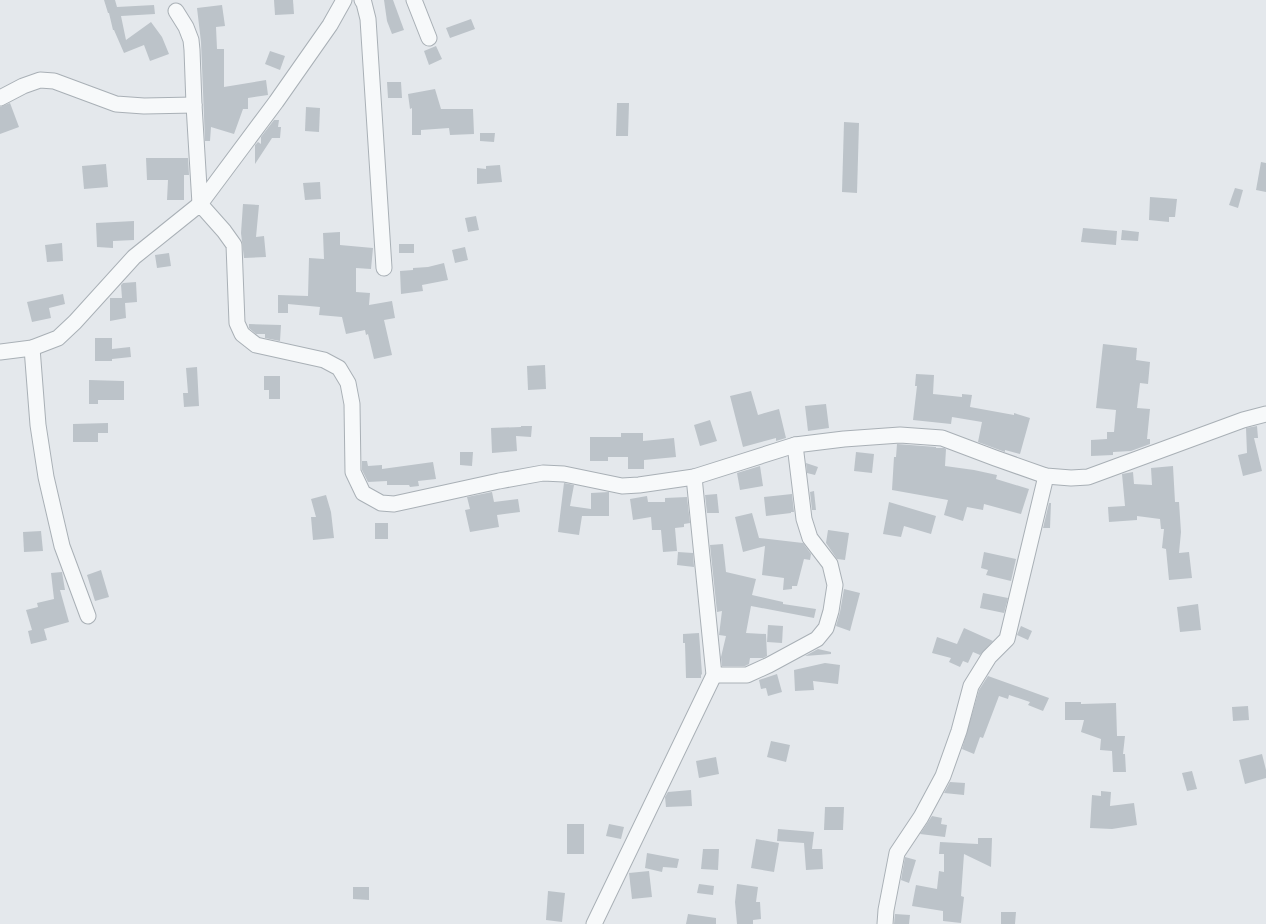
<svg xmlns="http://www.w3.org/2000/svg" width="1266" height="924" viewBox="0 0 1266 924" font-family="'Asap Condensed',sans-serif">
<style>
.building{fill:#bcc3c9}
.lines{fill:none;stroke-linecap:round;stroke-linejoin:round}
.minor-casing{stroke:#a9b0b6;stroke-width:17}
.minor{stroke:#f7f9fa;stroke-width:15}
</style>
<rect width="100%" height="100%" fill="#e4e8ec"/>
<g class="building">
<polygon points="104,0 115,0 117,7 154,5 155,14 121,16 126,40 151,22 162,37 169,54 150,61 144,45 124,53 114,30 113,30 109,13 108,13"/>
<polygon points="274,0 293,0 294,14 275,15"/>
<polygon points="384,0 393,0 404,30 392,34 387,21"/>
<polygon points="222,5 225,26 216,27 217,49 224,49 224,87 266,80 268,95 248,98 248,109 243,109 234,134 211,127 210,141 205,141 201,42 197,8"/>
<polygon points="471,19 475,29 450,38 446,28"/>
<polygon points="436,46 442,59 429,65 424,51"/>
<polygon points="270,51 285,56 280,70 265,64"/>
<polygon points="387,82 401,82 402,98 388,98"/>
<polygon points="435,89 441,109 473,109 474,134 450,135 449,128 421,130 421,135 412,135 412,108 410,109 408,94"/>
<polygon points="10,103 19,127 0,134 0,107"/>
<polygon points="617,103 629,103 628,136 616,136"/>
<polygon points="306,107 320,108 319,132 305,131"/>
<polygon points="274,120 279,120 278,127 281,127 280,138 272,138 255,164 255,145 258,142 261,144 261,137"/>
<polygon points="844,122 859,123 857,193 842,192"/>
<polygon points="480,133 495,133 494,142 480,141"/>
<polygon points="146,158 188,158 189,175 184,175 184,200 167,200 168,180 147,180"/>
<polygon points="1261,162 1266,163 1266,192 1256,190"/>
<polygon points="106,164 108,187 84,189 82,166"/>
<polygon points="500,165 502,182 477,184 477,168 486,169 486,166"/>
<polygon points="320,182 321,199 305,200 303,183"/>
<polygon points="1235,188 1243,190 1238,208 1229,205"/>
<polygon points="1150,197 1177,199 1175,217 1169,217 1169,222 1149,220"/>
<polygon points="243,204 259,205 256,237 264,236 266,257 244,258 241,233"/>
<polygon points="476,216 479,230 468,232 465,218"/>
<polygon points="134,221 134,240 113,241 113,248 97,247 96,223"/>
<polygon points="1083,228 1117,231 1116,245 1081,242"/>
<polygon points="1122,230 1139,232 1138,241 1121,240"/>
<polygon points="340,232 340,245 373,248 371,269 356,268 356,292 370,293 369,305 392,301 395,318 384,320 392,355 374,359 368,334 366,335 365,330 346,334 342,317 319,315 320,307 288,304 288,313 278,313 278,295 308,296 309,258 324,259 323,233"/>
<polygon points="62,243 63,261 47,262 45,245"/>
<rect x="399" y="244" width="15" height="9"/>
<polygon points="465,247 468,260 455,263 452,250"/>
<polygon points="169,253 171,266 157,268 155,255"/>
<polygon points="444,263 448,280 422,285 423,291 401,294 400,271 413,270 413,268 428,267"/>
<polygon points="136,282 137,302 125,303 126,318 110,321 110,298 122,298 121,285 123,283"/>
<polygon points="63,294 65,304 49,308 51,318 32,322 27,302"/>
<polygon points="249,324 281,325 280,341 265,338 265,334 256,334 249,328"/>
<polygon points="95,338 112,338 112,349 130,347 131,357 112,359 112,361 95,361"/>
<polygon points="1103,344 1137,348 1136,360 1150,362 1148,384 1140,383 1137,408 1150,409 1147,439 1150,439 1150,444 1131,451 1113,452 1113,455 1091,456 1091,440 1107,439 1107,432 1114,432 1116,410 1096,408"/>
<polygon points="545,365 546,389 528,390 527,366"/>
<polygon points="197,367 199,406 184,407 183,393 188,393 186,368"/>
<polygon points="916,374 934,375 933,394 962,397 962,394 972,395 970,407 1014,415 1014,413 1030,418 1020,454 1005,450 1005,452 978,442 982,422 952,417 951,424 913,420 917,386 915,386"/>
<polygon points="264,376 280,376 280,399 269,399 269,390 264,390"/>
<polygon points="89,380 124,381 124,400 98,400 98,404 89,404"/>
<polygon points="751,391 758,415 779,409 786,438 776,441 776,438 743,447 730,396"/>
<polygon points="826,404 829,428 808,431 805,406"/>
<polygon points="710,420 717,441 700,446 694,425"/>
<polygon points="108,423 108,433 98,433 98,442 73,442 73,424"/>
<polygon points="521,426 532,426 531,437 516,436 517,451 492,453 491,428 521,427"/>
<polygon points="1257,426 1258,438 1254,438 1262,471 1243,476 1238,455 1247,453 1246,428"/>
<polygon points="621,433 643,433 643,441 674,438 676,457 644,460 644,469 628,469 628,457 608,457 608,461 590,461 590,437 621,437"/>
<polygon points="897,444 936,447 936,448 944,448 946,449 945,466 974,470 997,475 996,479 1029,489 1021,514 984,504 983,510 967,507 963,521 944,515 948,500 892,490 894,457 896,457"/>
<polygon points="460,452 473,452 472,466 460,465"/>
<polygon points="856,452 874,454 872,473 854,471"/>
<polygon points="362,461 367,461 368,466 382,465 382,469 433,462 436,479 418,481 419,486 410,487 409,485 387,485 387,481 368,482 362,470"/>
<polygon points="806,463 818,467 815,475 807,473"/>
<polygon points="760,466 763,486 740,490 737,473"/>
<polygon points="1173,466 1175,502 1179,502 1181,532 1179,553 1189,552 1192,578 1169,580 1166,549 1162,548 1164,529 1161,529 1160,519 1137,516 1137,520 1109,522 1108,507 1125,506 1122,474 1133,472 1134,484 1152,485 1151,468"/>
<polygon points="564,483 574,485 570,506 591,509 591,493 609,492 609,516 582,516 579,535 558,532"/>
<polygon points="814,491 816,510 812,510 810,492"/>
<polygon points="492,492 494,502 518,499 520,512 497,515 499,527 470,532 465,510 470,509 467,497"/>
<polygon points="717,494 719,513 707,513 705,495"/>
<polygon points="792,494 794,512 791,512 791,513 766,516 764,497"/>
<polygon points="326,495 331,512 334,538 313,540 311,517 316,517 311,499"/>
<polygon points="647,496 648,502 665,502 665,498 687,497 690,523 684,524 684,527 675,528 677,551 663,552 661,530 652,530 651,517 633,520 630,499"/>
<polygon points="889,502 936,516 931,534 904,526 901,537 883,534"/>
<polygon points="1049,503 1051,503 1050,528 1043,528"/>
<polygon points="752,513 759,538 803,543 811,554 810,560 804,559 797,586 792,586 792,589 783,590 784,578 762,575 765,546 743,552 735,517"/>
<rect x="375" y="523" width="13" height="16"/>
<polygon points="828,530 849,533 845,560 837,559 826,543"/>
<polygon points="41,531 43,551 24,552 23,532"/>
<polygon points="723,544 726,572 756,579 752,595 783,602 783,604 816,609 814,618 751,606 746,633 766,634 767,656 763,658 750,658 749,664 745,666 722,666 721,657 726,636 719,635 722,611 717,612 710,545"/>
<polygon points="678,552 693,553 694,567 677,565"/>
<polygon points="984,552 1016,559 1011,581 986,575 988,570 981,568"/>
<polygon points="101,570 109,597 95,601 87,575"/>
<polygon points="62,572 65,590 60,590 69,622 44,629 47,640 31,644 28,631 32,630 26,610 38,607 37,603 54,599 51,573"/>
<polygon points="844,589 860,593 850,631 836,626 840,612"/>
<polygon points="983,593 1008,598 1004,613 980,608"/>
<polygon points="1198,604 1201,630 1180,632 1177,607"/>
<polygon points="768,625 783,626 782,643 767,642"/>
<polygon points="1021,626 1032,631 1028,640 1017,635"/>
<polygon points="964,628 993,641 980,655 973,652 968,663 963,661 960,667 949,662 951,658 932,653 937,637 957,644"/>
<polygon points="699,633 702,674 701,675 701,678 686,678 685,643 683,643 683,634"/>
<polygon points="818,649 831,652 831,654 805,656"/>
<polygon points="825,663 840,665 838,684 813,681 814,690 795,691 794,670"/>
<polygon points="777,674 782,692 768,696 766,688 761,689 759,680"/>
<polygon points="988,676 1049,698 1043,711 1028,705 1030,702 1009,695 1008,699 999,696 983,738 980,737 974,754 962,749 979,690"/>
<polygon points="1065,702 1081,702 1081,704 1116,703 1117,736 1125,736 1123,754 1125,754 1126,772 1113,772 1112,751 1100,750 1101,739 1081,732 1084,720 1065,720"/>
<polygon points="1248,706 1249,720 1233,721 1232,707"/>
<polygon points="771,741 790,745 786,762 767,757"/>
<polygon points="1262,754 1266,770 1266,778 1245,784 1239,760"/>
<polygon points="716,757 719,774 699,778 696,761"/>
<polygon points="1192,771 1197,789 1187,791 1182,773"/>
<polygon points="950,782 965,783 964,795 944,793"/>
<polygon points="691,790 692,806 666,807 665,797 668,792"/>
<polygon points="1101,791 1111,792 1110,806 1134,803 1137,825 1112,829 1090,828 1092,795 1101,796"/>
<polygon points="825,807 844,807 843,830 824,830"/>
<polygon points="932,816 942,818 941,824 947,825 945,837 920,834"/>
<rect x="567" y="824" width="17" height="30"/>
<polygon points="609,824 624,827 621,839 606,836"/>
<polygon points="778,829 814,832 812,849 822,849 823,869 806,870 804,843 777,841"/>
<polygon points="978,838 992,838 991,867 964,854 961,896 964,897 961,923 943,921 943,911 912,906 916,885 937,889 939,871 944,872 944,854 939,854 940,842 978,844"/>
<polygon points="756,839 779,843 774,872 751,868"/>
<polygon points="703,849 719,849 718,870 701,869"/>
<polygon points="647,853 679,859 677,868 663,867 662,872 645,868"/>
<polygon points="905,857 916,860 909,883 901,880"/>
<polygon points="649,871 652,897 632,899 629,873"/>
<polygon points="699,884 714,886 713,895 697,893"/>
<polygon points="737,884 758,887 756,902 760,902 761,919 753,920 753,924 737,924 735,902"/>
<polygon points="353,887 369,887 369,900 353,899"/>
<polygon points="548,891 565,893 562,922 546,920"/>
<polygon points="1001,912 1016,912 1015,924 1001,924"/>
<polygon points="688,914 716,918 716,924 686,924"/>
<polygon points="895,914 910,915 909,924 894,924"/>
</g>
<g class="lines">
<g class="minor-casing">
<g id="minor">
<polyline points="362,0 364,3 368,19 384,268"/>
<polyline points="414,0 429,38"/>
<polyline points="176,11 186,27 191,40 192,50 194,105 200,204"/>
<polyline points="0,98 23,86 40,80 54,81 116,104 144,106 194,105"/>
<polyline points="200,204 276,102 330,25 344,0"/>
<polyline points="32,348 38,425 46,477 62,546 88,616"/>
<polyline points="0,352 32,348 58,338 75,322 134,257 200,204 224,231 234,245 237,323 242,334 256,345 324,360 339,368 348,383 352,404 353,472 363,493 381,503 394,504 499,481 543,473 564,474 622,486 639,485 694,477 795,445 844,439 900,435 942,438 995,458 1046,476 1071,478 1088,477 1243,420 1266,414"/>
<polyline points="714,675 747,675 769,665 817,639 826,628 831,611 835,585 830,564 810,538 804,519 795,445"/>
<polyline points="594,924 714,675 694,477"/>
<polyline points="885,924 886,910 897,853 921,817 943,776 959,731 971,686 989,657 1007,639 1046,476"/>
</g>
</g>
<use href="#minor" class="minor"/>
</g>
</svg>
